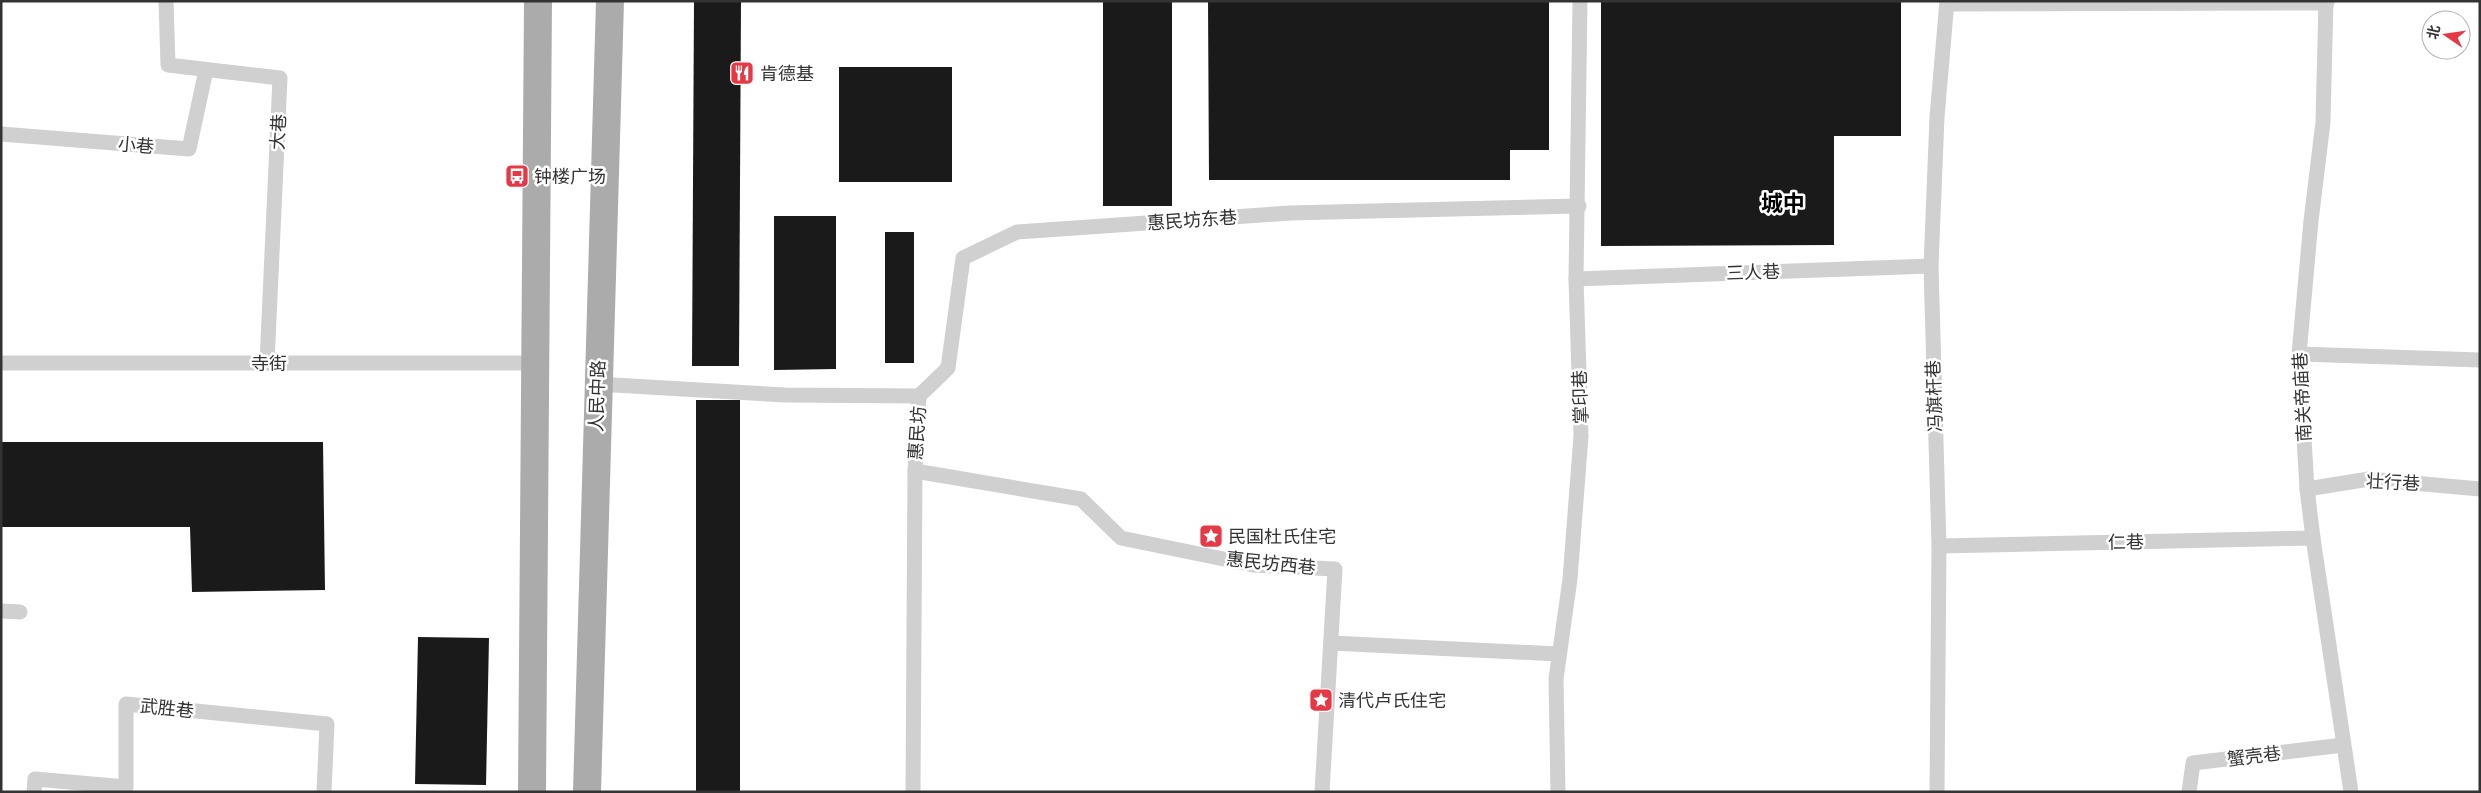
<svg xmlns="http://www.w3.org/2000/svg" width="2481" height="793" viewBox="0 0 2481 793" font-family="'DejaVu Sans','Noto Sans SC',sans-serif">
<style>
.building{fill:#1a1a1a}
.lines{fill:none;stroke-linecap:round;stroke-linejoin:round}
.lane{stroke:#d0d0d0;stroke-width:15}
.primary{stroke:#ababab;stroke-width:28}
.labels{text-anchor:middle;dominant-baseline:central;stroke-width:5;stroke-linejoin:round;paint-order:stroke}
.poi-label{font-size:18px;fill:#333;stroke:#fff;text-anchor:start}
.street-label{font-size:18px;fill:#333;stroke:#fff}
.district-label{font-size:22px;font-weight:bold;fill:#000;stroke:#fff}
</style>
<rect width="100%" height="100%" fill="#fff"/>
<g class="building">
<polygon points="694,1 741,1 739,366 692,366"/>
<rect x="1103" y="1" width="69" height="205"/>
<polygon points="1208,1 1549,1 1549,150 1510,150 1510,180 1209,180"/>
<polygon points="1601,1 1901,1 1901,136 1834,136 1834,245 1601,246"/>
<rect x="839" y="67" width="113" height="115"/>
<polygon points="774,216 836,216 836,369 774,370"/>
<rect x="885" y="232" width="29" height="131"/>
<rect x="696" y="400" width="44" height="392"/>
<polygon points="1,442 323,442 325,590 192,592 190,527 1,527"/>
<polygon points="418,637 489,638 486,785 415,784"/>
</g>
<g class="lines">
<g class="lane">
<polyline points="166,1 168,65 280,78 267,363"/>
<polyline points="2326,1 2323,122 2311,221 2299,354 2307,489 2313,538 2351,792"/>
<polyline points="1947,4 2327,3"/>
<polyline points="1,134 189,149 206,70"/>
<polyline points="1576,279 1931,266"/>
<polyline points="2299,354 2480,360"/>
<polyline points="1,363 537,363"/>
<polyline points="597,384 785,395 919,396"/>
<polyline points="919,396 948,368 963,258 1017,232 1290,213 1579,206"/>
<polyline points="915,471 1081,499 1121,538 1253,565 1335,569 1322,792"/>
<polyline points="2307,489 2369,479 2480,489"/>
<polyline points="1939,546 2313,538"/>
<polyline points="1,611 20,612"/>
<polyline points="1331,643 1559,654"/>
<polyline points="34,792 35,779 126,787 126,704 327,724 324,792"/>
<polyline points="913,792 915,471 919,396"/>
<polyline points="1558,792 1556,679 1570,579 1581,436 1576,279 1580,1"/>
<polyline points="1937,792 1939,546 1931,266 1937,117 1947,1"/>
<polyline points="2189,792 2193,763 2343,745"/>
</g>
<g class="primary">
<polyline points="532,792 538,1"/>
<polyline points="587,792 610,1"/>
</g>
</g>
<defs>
<g id="restaurant-square" transform="scale(1.25)"><rect x="-9" y="-9" width="18" height="18" rx="4" fill="#e63946" stroke="#fff"/><path d="M-5-6h1v4h1v-4h1v4h1v-4h1v5L-1.5 .5V6h-2V.5L-5-1ZM5-6V6H3V1.5H1.5Q1.5-4 5-6Z" fill="#fff"/></g>
<g id="bus-square" transform="scale(1.25)"><rect x="-9" y="-9" width="18" height="18" rx="4" fill="#e63946" stroke="#fff"/><path d="M-5-6H5V4H4V6H2V4H-2V6H-4V4H-5ZM-3.5-4V0h7V-4ZM-3.5 1.2v1.5H-2V1.2ZM2 1.2v1.5H3.5V1.2Z" fill="#fff"/></g>
<g id="sight-square" transform="scale(1.25)"><rect x="-9" y="-9" width="18" height="18" rx="4" fill="#e63946" stroke="#fff"/><path d="M0-6L1.8-2.2L6-1.7L2.9 1.2L3.7 5.4L0 3.3L-3.7 5.4L-2.9 1.2L-6-1.7L-1.8-2.2Z" fill="#fff"/></g>
</defs>
<g fill-rule="evenodd">
<use href="#restaurant-square" x="742" y="73"/>
<use href="#bus-square" x="517" y="176"/>
<use href="#sight-square" x="1211" y="536"/>
<use href="#sight-square" x="1321" y="700"/>
</g>
<g class="labels">
<g class="poi-label">
<text x="760" y="73">肯德基</text>
<text x="534" y="176">钟楼广场</text>
<text x="1228" y="536">民国杜氏住宅</text>
<text x="1338" y="700">清代卢氏住宅</text>
</g>
<g class="street-label">
<text transform="translate(278 132) rotate(-87)">大巷</text>
<text transform="translate(136 145) rotate(5)">小巷</text>
<text transform="translate(1192 220) rotate(-4)">惠民坊东巷</text>
<text transform="translate(1753 272) rotate(-2)">三人巷</text>
<text x="269" y="363">寺街</text>
<text transform="translate(597 396) rotate(-88)">人民中路</text>
<text transform="translate(1934 396) rotate(-92)">冯旗杆巷</text>
<text transform="translate(1580 397) rotate(-92)">掌印巷</text>
<text transform="translate(2302 397) rotate(-93)">南关帝庙巷</text>
<text transform="translate(917 433) rotate(-86)">惠民坊</text>
<text transform="translate(2393 482) rotate(3)">壮行巷</text>
<text transform="translate(2126 542) rotate(-1)">仁巷</text>
<text transform="translate(1271 563) rotate(6)">惠民坊西巷</text>
<text transform="translate(167 708) rotate(6)">武胜巷</text>
<text transform="translate(2254 756) rotate(-7)">蟹壳巷</text>
</g>
<g class="district-label">
<text x="1783" y="203">城中</text>
</g>
</g>
<rect width="2481" height="793" fill="none" stroke="#333333" stroke-width="5"/>
<g transform="translate(2446 35) rotate(283)"><circle r="24" fill="#ffffff" stroke="#adadad"/>
<path d="M0-4L9 19L0 12L-9 19Z" fill="#e63946"/>
<text y="-8" font-size="14" font-weight="bold" text-anchor="middle" fill="#333333">北</text>
</g>
</svg>
